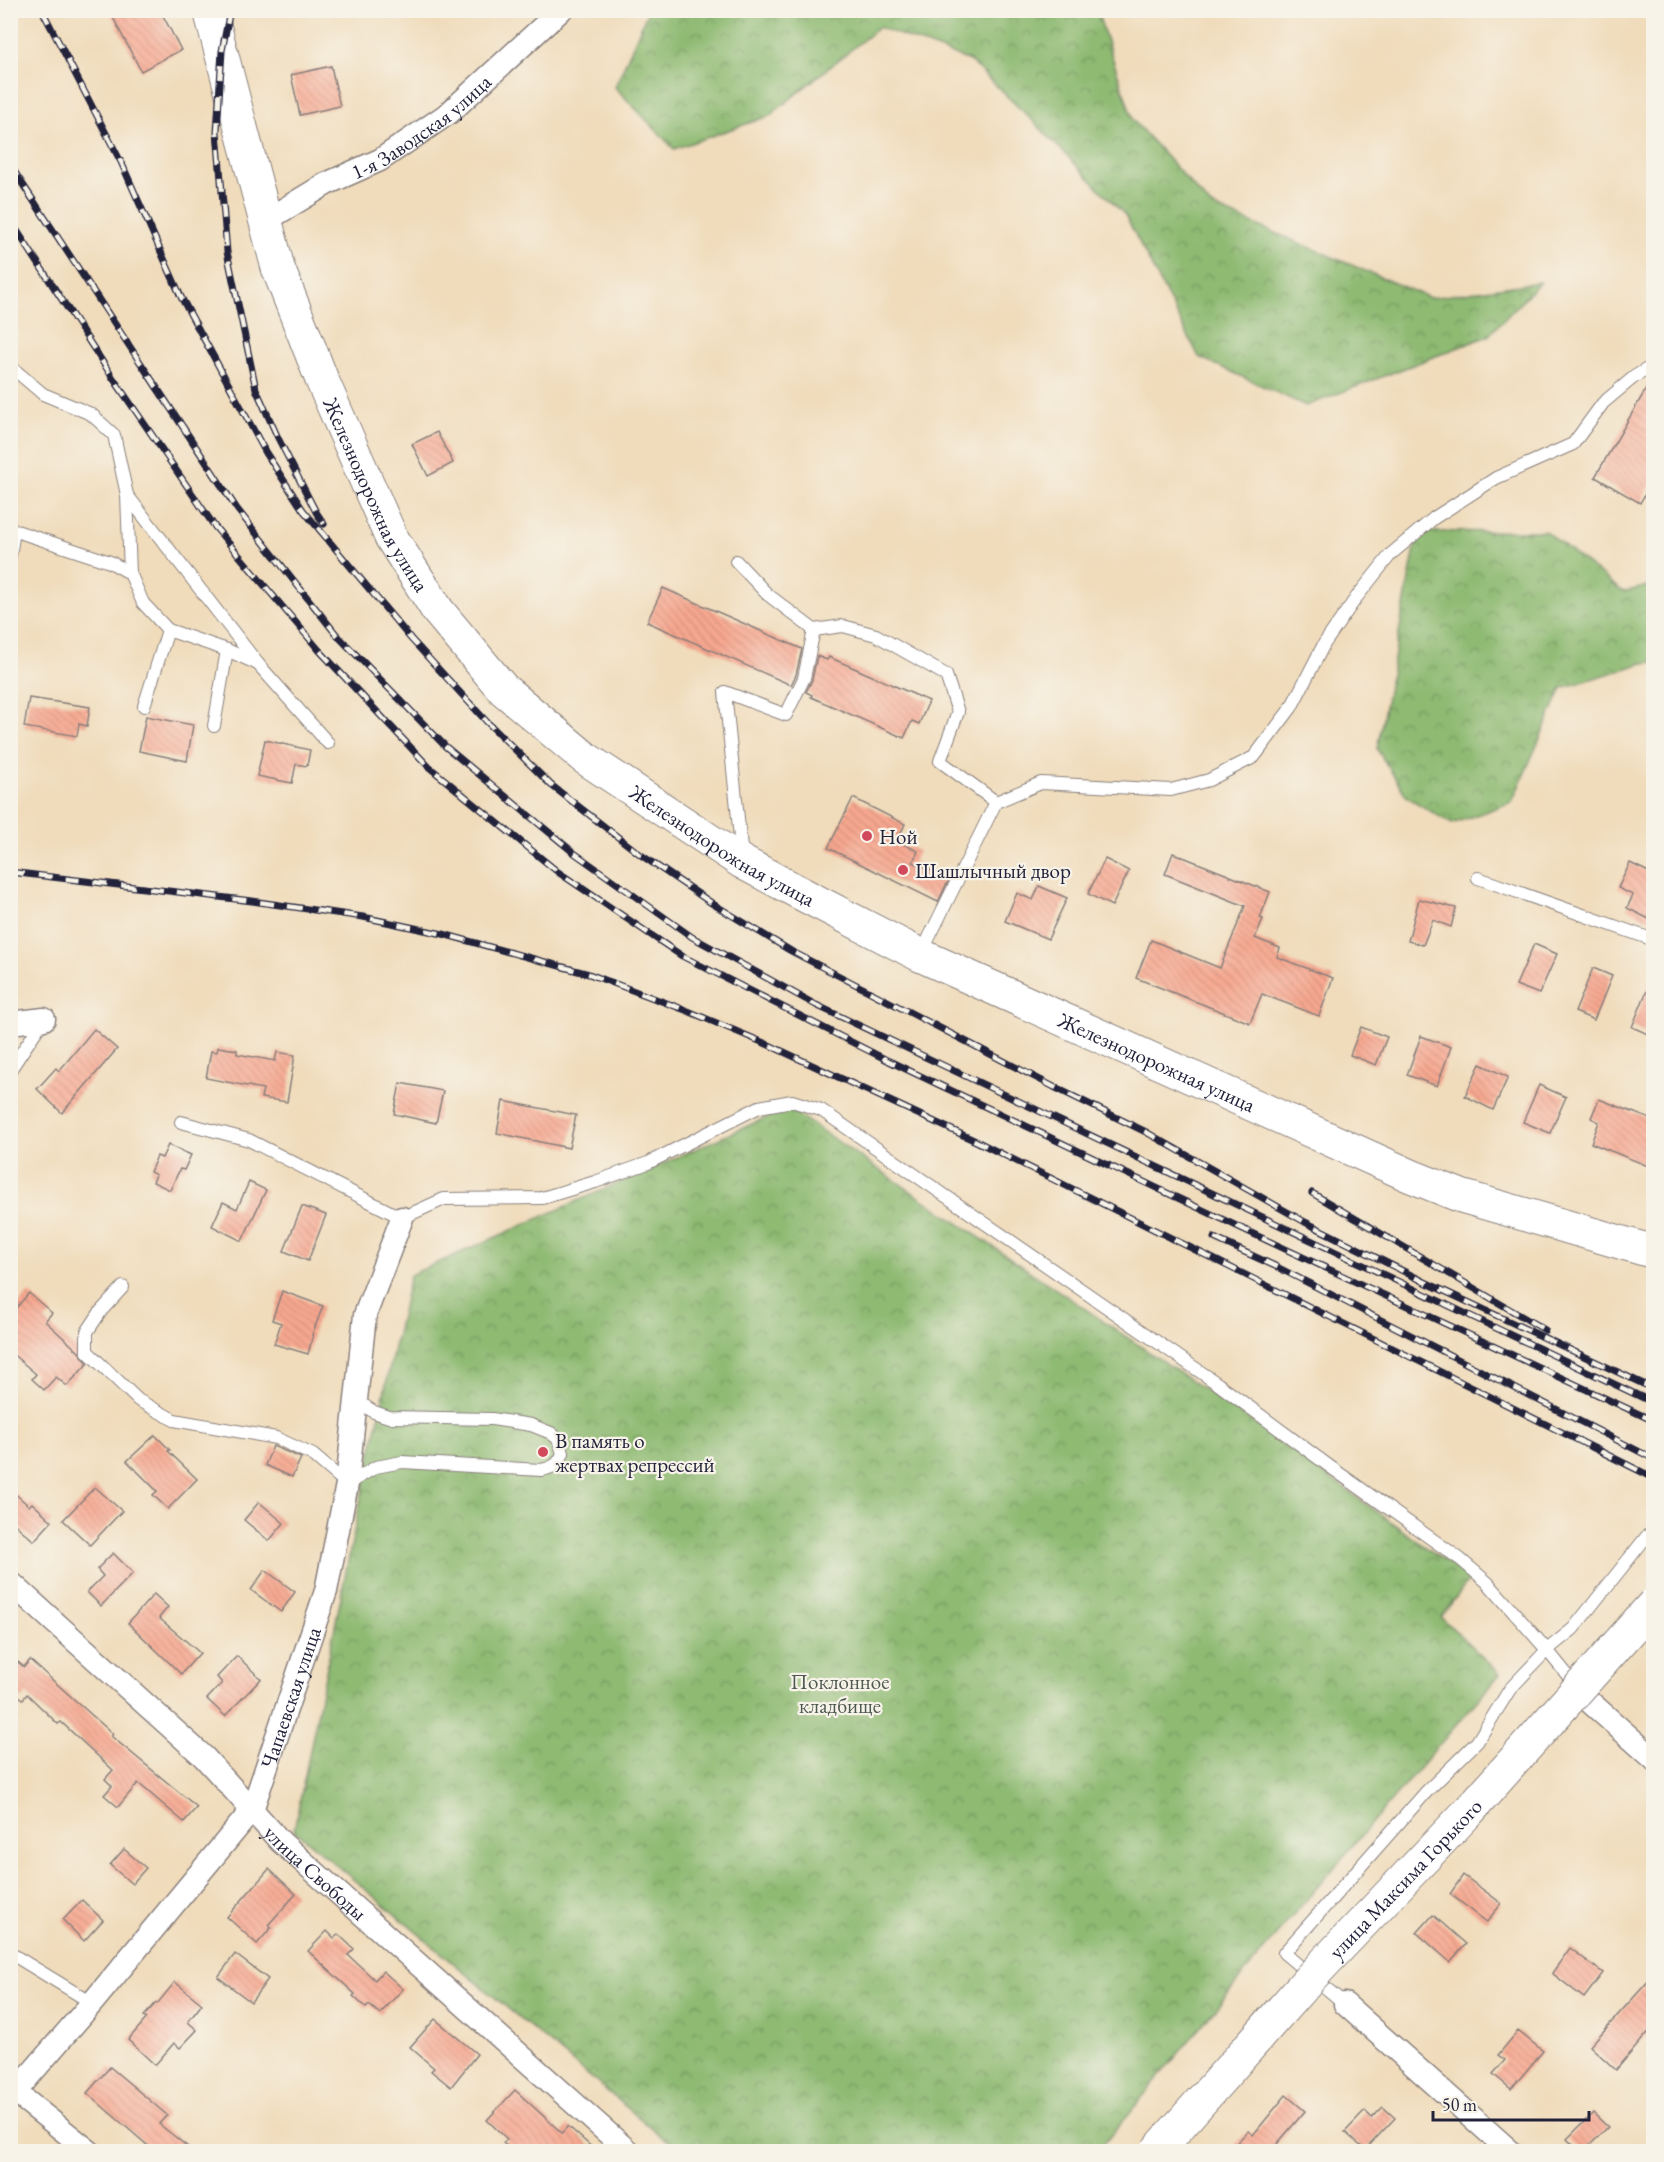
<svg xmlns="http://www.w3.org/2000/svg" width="1664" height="2162" viewBox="0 0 1664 2162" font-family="'EB Garamond',serif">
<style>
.forest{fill:url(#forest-crowns);stroke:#586e56;stroke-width:1.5}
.building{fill:url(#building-back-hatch)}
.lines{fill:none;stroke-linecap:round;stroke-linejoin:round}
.lane-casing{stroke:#897f7b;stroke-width:14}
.street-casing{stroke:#897f7b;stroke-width:25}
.secondary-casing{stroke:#897f7b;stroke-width:35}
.lane{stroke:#fff;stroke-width:12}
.street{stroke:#fff;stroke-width:22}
.secondary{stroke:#fff;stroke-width:33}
.rail-casing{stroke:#22223b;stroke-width:7}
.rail{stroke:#f7f3e8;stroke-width:4.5;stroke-dasharray:14;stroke-linecap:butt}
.secondary-bridge-casing{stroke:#897f7b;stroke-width:35;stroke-linecap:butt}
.secondary-bridge{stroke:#fff;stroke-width:33}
.poi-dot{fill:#d1495b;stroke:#f7f3e8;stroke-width:2}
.labels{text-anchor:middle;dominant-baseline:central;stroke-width:4.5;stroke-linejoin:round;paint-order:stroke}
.street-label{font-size:21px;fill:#22223b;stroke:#f7f3e8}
.poi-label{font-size:21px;fill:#22223b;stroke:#f7f3e8;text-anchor:start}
.park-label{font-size:21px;fill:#4e5951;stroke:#f7f3e8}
</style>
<defs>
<pattern id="forest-crowns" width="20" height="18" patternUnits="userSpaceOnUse" patternTransform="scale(1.5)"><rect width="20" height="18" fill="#8eba72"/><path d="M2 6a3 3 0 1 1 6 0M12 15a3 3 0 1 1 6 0" fill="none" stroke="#74975f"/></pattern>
<pattern id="building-back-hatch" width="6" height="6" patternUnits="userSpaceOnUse" patternTransform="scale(1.5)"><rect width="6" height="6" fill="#f7a78f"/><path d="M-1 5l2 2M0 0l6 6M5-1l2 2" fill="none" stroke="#d38f7c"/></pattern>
</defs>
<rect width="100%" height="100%" fill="#f7f3e8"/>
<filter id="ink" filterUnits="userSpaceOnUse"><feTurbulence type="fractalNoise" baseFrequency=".0167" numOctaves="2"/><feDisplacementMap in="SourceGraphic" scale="12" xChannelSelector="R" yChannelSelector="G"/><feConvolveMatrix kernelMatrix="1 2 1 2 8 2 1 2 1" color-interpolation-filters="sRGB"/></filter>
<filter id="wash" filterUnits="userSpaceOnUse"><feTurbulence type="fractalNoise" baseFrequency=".008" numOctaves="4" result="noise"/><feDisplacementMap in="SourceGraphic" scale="24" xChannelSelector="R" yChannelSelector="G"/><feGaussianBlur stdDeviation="1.35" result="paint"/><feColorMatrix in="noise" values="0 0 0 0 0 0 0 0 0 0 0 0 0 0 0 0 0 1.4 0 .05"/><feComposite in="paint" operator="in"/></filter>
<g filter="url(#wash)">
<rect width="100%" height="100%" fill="#f0dcbb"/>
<g class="forest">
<polygon points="648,11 1097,11 1133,120 1211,206 1430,298 1540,282 1488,336 1306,406 1199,357 1125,215 1036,124 970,61 879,27 769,116 674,149 615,87"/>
<polygon points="1545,531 1623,592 1653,585 1653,662 1643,663 1562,688 1512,802 1452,824 1407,797 1377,749 1418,532"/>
<polygon points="788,1108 1251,1421 1470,1579 1441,1617 1500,1674 1272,1940 1098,2151 679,2151 294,1830 358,1512 410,1275"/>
</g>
<g id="blocks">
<g class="building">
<polygon points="109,10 160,10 181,50 141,71"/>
<polygon points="331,66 340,106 300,115 291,75"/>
<polygon points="1653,377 1653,480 1640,503 1595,477"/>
<polygon points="437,432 453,463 428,476 412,444"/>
<polygon points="663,588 802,649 796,675 791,685 647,622"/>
<polygon points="817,656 827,660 829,657 929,701 919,724 912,721 904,738 811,697 812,695 806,692 812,680"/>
<polygon points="29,698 90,707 87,726 79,724 77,736 24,727"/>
<polygon points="146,716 193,725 187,761 139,751"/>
<polygon points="265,740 310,750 307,766 296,764 292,783 257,776"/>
<polygon points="853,798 905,824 897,841 918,851 913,862 949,879 938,902 828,848"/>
<polygon points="1173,853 1270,892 1260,918 1263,919 1255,938 1280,948 1277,957 1333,978 1319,1016 1262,994 1250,1023 1136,978 1151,940 1220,968 1245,906 1165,874"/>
<polygon points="1105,859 1129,871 1112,906 1088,894"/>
<polygon points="1630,863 1653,874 1653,921 1627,908 1633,895 1618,888"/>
<polygon points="1039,886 1067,898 1048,939 1005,921 1017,893 1033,900"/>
<polygon points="1419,899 1456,908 1451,927 1433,920 1423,945 1408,941"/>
<polygon points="1534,944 1557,954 1539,994 1516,985"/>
<polygon points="1593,968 1612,976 1594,1020 1575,1012"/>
<polygon points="1653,976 1653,1036 1632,1027"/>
<polygon points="1361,1027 1387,1037 1376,1065 1350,1055"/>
<polygon points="94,1029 117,1049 62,1113 37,1089 56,1068 59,1071"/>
<polygon points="1421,1036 1451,1047 1437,1086 1407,1075"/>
<polygon points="218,1047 237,1050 237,1054 275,1061 277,1052 295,1055 287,1102 261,1098 263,1089 206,1078 211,1051 217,1052"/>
<polygon points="1480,1064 1508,1077 1493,1110 1465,1096"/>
<polygon points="400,1083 443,1091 436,1123 394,1114"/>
<polygon points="1539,1085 1566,1097 1550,1133 1523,1122"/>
<polygon points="1599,1099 1653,1120 1653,1168 1591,1143 1599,1122 1591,1118"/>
<polygon points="503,1101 576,1115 569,1148 497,1133"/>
<polygon points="168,1145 191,1155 184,1170 180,1169 170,1190 153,1182 156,1175 150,1172 157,1156 162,1158"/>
<polygon points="249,1182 266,1190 242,1241 212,1226 223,1202 237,1209"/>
<polygon points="302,1206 326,1215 308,1261 284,1251"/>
<polygon points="282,1291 323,1306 312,1335 313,1335 308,1354 274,1344 281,1323 272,1320"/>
<polygon points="29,1293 52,1313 45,1321 79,1352 88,1363 67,1386 56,1377 44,1390 32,1379 36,1374 10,1352 10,1315"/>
<polygon points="155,1435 170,1450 168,1451 197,1479 168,1509 153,1495 157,1491 127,1461"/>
<polygon points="273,1446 301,1458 292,1477 265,1465"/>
<polygon points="95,1487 122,1511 90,1545 63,1520"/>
<polygon points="10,1489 29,1506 32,1503 52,1521 34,1541 10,1520"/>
<polygon points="259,1502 284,1523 269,1541 244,1520"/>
<polygon points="113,1553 133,1573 101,1606 87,1592 103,1576 97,1569"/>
<polygon points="265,1570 295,1592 281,1612 251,1590"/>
<polygon points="154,1594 168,1607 159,1618 200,1653 181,1674 128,1623"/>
<polygon points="237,1656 261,1679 225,1716 207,1699 222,1683 217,1677"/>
<polygon points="30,1660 113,1734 111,1736 197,1807 184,1822 138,1783 118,1807 104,1795 112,1786 105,1779 113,1770 61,1722 58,1724 27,1694 23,1699 10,1689 10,1671 18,1662 24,1667"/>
<polygon points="124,1849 146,1868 132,1884 110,1865"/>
<polygon points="269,1869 296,1894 268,1925 271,1928 257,1944 227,1917"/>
<polygon points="1463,1875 1501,1903 1487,1922 1450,1894"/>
<polygon points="82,1900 103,1920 84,1941 63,1920"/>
<polygon points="1433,1915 1466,1944 1450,1962 1417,1933"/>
<polygon points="327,1931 334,1938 338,1934 354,1949 348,1955 375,1980 383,1971 403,1989 380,2014 369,2005 366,2008 353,1996 355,1994 308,1951"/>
<polygon points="1570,1948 1603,1973 1584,1998 1552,1973"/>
<polygon points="235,1954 268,1979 251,2002 218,1977"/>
<polygon points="1653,1976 1653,2027 1616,2070 1590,2046"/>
<polygon points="175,1982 202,2004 188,2022 197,2030 180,2048 174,2043 155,2065 128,2040 147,2018 144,2016 156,2003 157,2004"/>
<polygon points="435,2019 477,2054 451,2087 431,2071 434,2068 410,2047"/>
<polygon points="1518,2031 1543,2051 1511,2089 1493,2074 1505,2060 1498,2055"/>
<polygon points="110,2067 167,2115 159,2124 193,2151 154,2151 87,2093"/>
<polygon points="515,2090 562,2133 568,2126 596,2151 513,2151 503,2143 507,2139 487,2120"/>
<polygon points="1286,2095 1305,2111 1271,2151 1229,2151 1248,2131 1253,2135"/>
<polygon points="1383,2107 1395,2118 1365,2150 1345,2132 1365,2111 1372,2118"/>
<polygon points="1593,2113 1608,2127 1584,2151 1579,2151 1567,2139"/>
</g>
</g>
</g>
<g filter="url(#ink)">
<use href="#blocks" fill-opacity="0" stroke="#897f7b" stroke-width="1.5"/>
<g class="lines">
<g class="lane-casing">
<g id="lane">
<polyline points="10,366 43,394 91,414 114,435 127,495 130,573"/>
<polyline points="127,495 258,664"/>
<polyline points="10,529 110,562 130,573 143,603 168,630 144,706"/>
<polyline points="10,556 14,530"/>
<polyline points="736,561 767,594 814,630 843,626 876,635 946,675 958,712 940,761 996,802"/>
<polyline points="168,630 227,650 258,664 328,743"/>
<polyline points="214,726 227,650"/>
<polyline points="742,857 725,692 786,715 804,678 814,630"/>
<polyline points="1478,878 1654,940"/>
<polyline points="921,954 996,802 1041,783 1171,790 1209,780 1254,757 1291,708 1324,644 1356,598 1391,554 1434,518 1496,478 1573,444 1603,403 1634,377 1654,365"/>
<polyline points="10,1070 44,1019"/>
<polyline points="181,1122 249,1140 402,1218 444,1199 542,1198 595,1182 648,1163 759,1107 792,1101 821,1110 1218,1384 1329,1466 1460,1559 1487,1582 1547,1650 1578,1688"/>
<path d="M123,1287L101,1311L87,1332V1351L138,1400L174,1420L276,1438L313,1455L347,1484L376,1467L402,1462L541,1470C553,1468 559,1464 563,1453L558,1439L551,1433L531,1425L492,1419L389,1417L374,1412L356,1400"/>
<polyline points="10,1953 92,2003"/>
<polyline points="1345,2004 1284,1953 1427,1791 1477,1742 1510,1689 1547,1650 1573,1629 1647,1536 1654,1535"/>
</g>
</g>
<g class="street-casing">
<g id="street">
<path id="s1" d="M265,221L326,184L380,160L449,113L561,10"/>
<polyline points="10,1023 44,1019"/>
<path id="s2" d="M10,1582L204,1757L281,1842L629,2152"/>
<polyline points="1582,1695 1654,1759"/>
<polyline points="1345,2004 1511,2152"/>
<polyline points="15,2092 90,2152"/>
<path id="s3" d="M10,2098L92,2003L252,1810L326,1591L347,1484L365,1315L402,1218"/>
</g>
</g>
<g class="secondary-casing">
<g id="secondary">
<path id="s4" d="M210,10L278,268L322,380L391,537L438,611L503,689L585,758L742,862L800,893L920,955L1411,1176L1461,1196L1654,1252"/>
</g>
</g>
<use href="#lane" class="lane"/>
<use href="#street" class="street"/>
<use href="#secondary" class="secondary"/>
<g class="rail-casing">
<g id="rail">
<polyline points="42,10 122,164 181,297 266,453 303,510 411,639 487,722 551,785 641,855 713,904 791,951 1054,1087 1146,1132 1305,1222 1425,1282 1654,1389"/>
<polyline points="230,10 222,51 217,132 227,252 256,389 278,438 316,512 324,524"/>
<polyline points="10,165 237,509 336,634 446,747 573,852 692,937 816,1005 1654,1403"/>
<polyline points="10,220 113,378 215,527 319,650 429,767 558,872 682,956 889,1061 1281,1247 1654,1421"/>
<polyline points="10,872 252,901 363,917 443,934 589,974 688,1011 769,1045 978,1142 1654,1478"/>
<polyline points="1312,1193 1545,1330"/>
<polyline points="1214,1238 1275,1266 1654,1459"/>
</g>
</g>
<use href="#rail" class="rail"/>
<g class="secondary-bridge-casing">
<g id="secondary-bridge">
<path id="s5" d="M1156,2152L1310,1978L1469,1811L1654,1604"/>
</g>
</g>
<use href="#secondary-bridge" class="secondary-bridge"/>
</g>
</g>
<g class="poi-dot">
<circle cx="867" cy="836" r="6"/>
<circle cx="903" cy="870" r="6"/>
<circle cx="543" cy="1452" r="6"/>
</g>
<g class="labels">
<g class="street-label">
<text stroke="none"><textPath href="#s1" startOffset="183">1-я Заводская улица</textPath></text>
<text stroke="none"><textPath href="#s4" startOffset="514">Железнодорожная улица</textPath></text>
<text stroke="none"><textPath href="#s4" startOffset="1018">Железнодорожная улица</textPath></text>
<text stroke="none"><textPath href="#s4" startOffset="1504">Железнодорожная улица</textPath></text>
<text stroke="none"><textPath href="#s3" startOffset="495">Чапаевская улица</textPath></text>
<text stroke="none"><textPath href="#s2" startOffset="422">улица Свободы</textPath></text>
<text stroke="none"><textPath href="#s5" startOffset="370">улица Максима Горького</textPath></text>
</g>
<g class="poi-label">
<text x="879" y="836">Ной</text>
<text x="915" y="870">Шашлычный двор</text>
<text x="555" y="1440">В память о<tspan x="555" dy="24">жертвах репрессий</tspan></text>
</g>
<g class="park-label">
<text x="840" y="1681">Поклонное<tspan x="840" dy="24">кладбище</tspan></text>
</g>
</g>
<rect width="1664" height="2162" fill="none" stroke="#f7f3e8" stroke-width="36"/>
<path d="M1433 2111v9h156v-9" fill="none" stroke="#22223b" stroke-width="3"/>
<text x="1442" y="2111" font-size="18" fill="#22223b" stroke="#f7f3e8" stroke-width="4.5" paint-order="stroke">50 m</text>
</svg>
